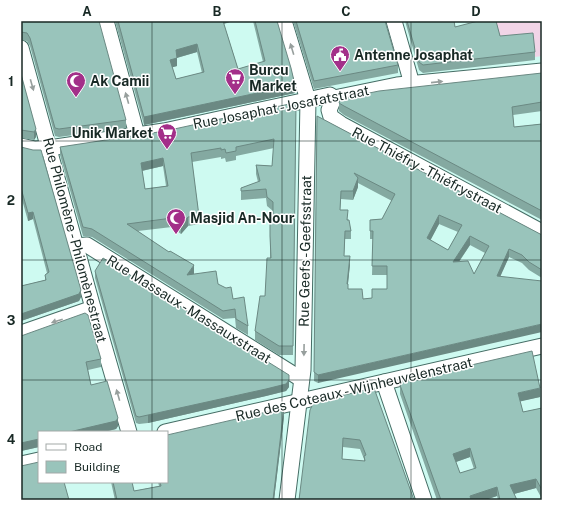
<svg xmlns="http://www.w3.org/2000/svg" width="563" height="521" viewBox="0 0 563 521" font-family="'Public Sans',sans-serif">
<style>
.green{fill:#f1d5e7}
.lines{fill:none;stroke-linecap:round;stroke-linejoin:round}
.minor-casing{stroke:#456d65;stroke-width:17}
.minor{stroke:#fff;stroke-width:15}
.wall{fill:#84a9a1;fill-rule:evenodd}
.shaded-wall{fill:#6b8983}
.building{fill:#99c4bb;stroke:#6b8983;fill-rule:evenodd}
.oneway{fill:#979f9d}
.grid{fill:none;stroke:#182925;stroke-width:1;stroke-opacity:0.55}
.labels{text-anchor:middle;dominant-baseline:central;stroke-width:3;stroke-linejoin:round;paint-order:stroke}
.poi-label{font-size:14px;font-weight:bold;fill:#182925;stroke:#fff;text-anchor:start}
.street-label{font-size:14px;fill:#182925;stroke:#fff}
.neatline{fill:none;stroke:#182925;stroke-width:1.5}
.grid-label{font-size:13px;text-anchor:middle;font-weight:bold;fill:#182925}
</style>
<rect width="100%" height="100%" fill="#cefaf1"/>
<polygon class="green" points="493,21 542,21 542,56 535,57 501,45"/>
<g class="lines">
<g class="minor-casing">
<g id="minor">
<polyline points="106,21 137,135"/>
<polyline points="284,21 308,100 303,370 287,500"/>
<polyline points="394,21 412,84"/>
<polyline points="21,48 93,308 129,432"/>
<polyline points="334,98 329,110 331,117 341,124 542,232"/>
<polyline points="21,146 35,149 49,148 164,131 330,95 334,98 397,85 542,71"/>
<polyline points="76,246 87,245 301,379"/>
<polyline points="21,333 93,308"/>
<polyline points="384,382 424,500"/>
<polyline points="165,432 542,346"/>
<polyline points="21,464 39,460"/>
</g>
</g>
<use href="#minor" class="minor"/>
</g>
<g class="wall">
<polygon points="21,21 126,120 126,128 59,137 55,136 30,46 27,41 21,40"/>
<path d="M115,21H233L224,24L238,69L263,62L253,21H277L295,93L144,125ZM197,52L202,73L176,79L172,67L177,66V58Z"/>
<polygon points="293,21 385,21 398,65 398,73 314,89"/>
<polygon points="405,21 454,21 455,27 476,22 476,21 496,21 500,36 535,52 535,60 423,73 419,70"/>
<polygon points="542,73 542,111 513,115 514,127 542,124 542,220 344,115 339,111 339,103"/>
<polygon points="21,74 36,137 34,140 21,138"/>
<path d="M296,114L293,355H279L255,340V331L265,296L270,258V236L273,218V211L267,206L266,198L241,200V188L258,182L256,174V165L272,166L274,148L236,156V160L226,162L225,158L221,159V157L192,162L199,216V224L188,226L181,234L172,227L138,231L194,274L218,284L233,299L248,326V335L236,328L235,318L223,319L92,237L83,236L60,155V147ZM163,166L166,186L145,189L142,171Z"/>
<path d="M317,116L542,235V278L529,270L522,263L509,257L500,276L318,383L314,381ZM358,183L392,201L382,219L370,220V239H373L372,275H387V289L372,298L363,299L348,289V284L350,264L344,256L345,239H351V231L348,220L340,210L341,199L353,200L358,187ZM439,224L458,232L448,250L430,240ZM470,245L485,253L474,274L459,262Z"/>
<polygon points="21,147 81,297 79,301 21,321 21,286 45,280 45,275 47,273 33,219 28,221 21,196"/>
<polygon points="95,271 252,355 289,387 286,391 266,396 148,423 139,424 136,423 95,278"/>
<polygon points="21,336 101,359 101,367 88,370 91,385 118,426 116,429 104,432 39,432 39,447 21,451"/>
<path d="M400,385L540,397L520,401L523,412L542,408V499L536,488L514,494L517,500H498L497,496L485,500H437L400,394ZM470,457L474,469L460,473L456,462Z"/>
<path d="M374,388L414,500H299ZM343,447L360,449L364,459V461L342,459Z"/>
<polygon points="284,417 274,500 115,500 111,482 132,482 134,491 159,486 158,482 167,482"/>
</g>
<g class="shaded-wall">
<polygon points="222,21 233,21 222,24"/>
<polygon points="197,44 197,52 176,58 176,50"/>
<polygon points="177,58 177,66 170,68 170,60"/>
<polygon points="295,85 295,93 144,125 144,117"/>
<polygon points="36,129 36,137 34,140 34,132"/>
<polygon points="163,158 163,166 141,171 141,163"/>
<polygon points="358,178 358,187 353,200 353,191"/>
<polygon points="33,212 33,219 28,221 28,213"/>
<polygon points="439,215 439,224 427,247 427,238"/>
<polygon points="188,217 188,226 181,234 181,225"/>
<polygon points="470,236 470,245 453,270 453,262"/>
<polygon points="509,249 509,257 497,284 497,276"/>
<polygon points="350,256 350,264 347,292 347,284"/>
<polygon points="194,265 194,274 187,284 187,275"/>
<polygon points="81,290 81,297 79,301 21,321 21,314"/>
<polygon points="542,324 542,332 318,383 318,375"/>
<polygon points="289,380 289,387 286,391 266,396 148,423 148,415"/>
<polygon points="540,388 540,397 518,402 518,393"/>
<polygon points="284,408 284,417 274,500 273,500"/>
<polygon points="118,418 118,426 116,429 104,432 69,432"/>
<polygon points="39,439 39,447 21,451 21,443"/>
<polygon points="470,448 470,457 453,463 453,454"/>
<polygon points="536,479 536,488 510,495 510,485"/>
<polygon points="497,487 497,496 485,500 470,500 470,496"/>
</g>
<g class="building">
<polygon points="21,21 99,21 126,120 59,129 55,128 30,38 27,33 21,32"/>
<path d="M118,21H223L238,69L265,61L255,21H277L291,68L295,85L144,117ZM197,44L204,72L176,79L170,60L177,58L176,50Z"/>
<polygon points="296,21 385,21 398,65 314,81"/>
<polygon points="407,21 454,21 455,27 478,21 496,21 500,36 533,33 535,52 423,65 419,62"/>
<polygon points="542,73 542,102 512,107 514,127 542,124 542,211 344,106 339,103 340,99 379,91"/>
<polygon points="21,74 36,129 34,132 21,130"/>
<path d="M294,103L296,105L293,346H279L255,331L260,296H265L267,258H271L270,236V217L273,218V202L267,197L266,189L241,191V188L260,181L256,165L272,166L274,139L236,147V151L226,153L225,149L221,150V148L191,153L199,216L188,217L181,225L172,218L127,224L169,252L170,251L194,265L187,275L216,271L218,284L226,288L231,287L233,299L244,297L248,326L236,319L235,309L223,311L92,229L83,227L60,147L165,131ZM163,158L168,186L145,189L141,163Z"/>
<path d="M317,116L542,235V270L529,262L522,255L509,249L497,276L542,281V324L318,375L314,372ZM354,173L395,194L382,219L370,220V231H373L372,266H387V289H372V298L363,299L362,289H348V284H347L350,256H344L345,231H351L349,220H347L348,210H340L341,191H353L358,178ZM439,215L462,225L448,250L427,238ZM470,236L489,246L474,274L468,261L453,262Z"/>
<polygon points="21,147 33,150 41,150 81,290 79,294 21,314 21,286 46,280 45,275 49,272 33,212 28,213 21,188"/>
<polygon points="103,258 251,351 252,355 252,352 289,375 289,380 286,384 266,389 148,415 139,417 136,416 95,271"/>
<polygon points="85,313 88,315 101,359 86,362 91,385 107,381 118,418 116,421 69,432 39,432 39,439 21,443 21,336"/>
<path d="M532,351L540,388L518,393L523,412L542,408V490L536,479L510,485L517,500H500L497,487L470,496L471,500H441L400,385L402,381ZM470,448L476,468L460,473L453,454Z"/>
<path d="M374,388L414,500H299L310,410L314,402ZM343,438L360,440L366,455L364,456L365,461L342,459Z"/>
<polygon points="284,408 273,500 117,500 113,482 132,482 134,491 161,486 160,482 167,482 167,435"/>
<polygon points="39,462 39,482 64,482 69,500 21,500 21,466"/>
</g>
<defs><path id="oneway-solid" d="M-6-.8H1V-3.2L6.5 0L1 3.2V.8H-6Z"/></defs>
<g class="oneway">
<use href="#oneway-solid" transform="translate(292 49) rotate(-107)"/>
<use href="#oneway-solid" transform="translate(437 82) rotate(-6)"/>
<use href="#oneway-solid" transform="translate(32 85) rotate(74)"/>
<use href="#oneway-solid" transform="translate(127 98) rotate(-106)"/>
<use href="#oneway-solid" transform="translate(57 321) rotate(162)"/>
<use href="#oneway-solid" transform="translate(304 350) rotate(91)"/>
<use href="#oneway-solid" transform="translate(118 395) rotate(-106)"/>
</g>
<path class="grid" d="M152,21V432M282,21V500M411,21V500M21,141H542M21,260H542M21,380H542M152,482V500"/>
<defs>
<g id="civic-pin" transform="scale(1)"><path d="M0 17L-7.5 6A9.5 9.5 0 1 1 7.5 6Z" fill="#a32f89" stroke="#fff"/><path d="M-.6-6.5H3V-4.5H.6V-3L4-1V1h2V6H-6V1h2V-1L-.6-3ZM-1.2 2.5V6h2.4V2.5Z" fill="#fff"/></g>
<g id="supermarket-pin" transform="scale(1)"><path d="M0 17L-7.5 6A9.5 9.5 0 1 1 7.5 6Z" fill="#a32f89" stroke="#fff"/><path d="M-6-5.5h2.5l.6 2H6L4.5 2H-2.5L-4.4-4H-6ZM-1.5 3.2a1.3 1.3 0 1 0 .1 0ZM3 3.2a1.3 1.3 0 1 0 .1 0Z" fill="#fff"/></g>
<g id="mosque-pin" transform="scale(1)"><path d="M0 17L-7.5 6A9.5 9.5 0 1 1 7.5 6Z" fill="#a32f89" stroke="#fff"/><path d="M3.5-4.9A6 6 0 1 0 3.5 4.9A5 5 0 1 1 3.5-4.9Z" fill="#fff"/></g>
</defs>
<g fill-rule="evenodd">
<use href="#civic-pin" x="340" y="55"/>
<use href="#supermarket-pin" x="235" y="78"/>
<use href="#mosque-pin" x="76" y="81"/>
<use href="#supermarket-pin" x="167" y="133"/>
<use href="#mosque-pin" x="176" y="218"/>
</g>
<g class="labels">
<g class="poi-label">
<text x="354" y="55">Antenne Josaphat</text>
<text x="249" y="70">Burcu<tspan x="249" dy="16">Market</tspan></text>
<text x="90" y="81">Ak Camii</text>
<text x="153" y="133" text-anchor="end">Unik Market</text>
<text x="190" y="218">Masjid An-Nour</text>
</g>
<g class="street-label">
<text transform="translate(281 107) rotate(-11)">Rue Josaphat - Josafatstraat</text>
<text transform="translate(427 170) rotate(28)">Rue Thiéfry - Thiéfrystraat</text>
<text transform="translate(75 240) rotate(75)">Rue Philomène - Philomènestraat</text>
<text transform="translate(305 251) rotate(-89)">Rue Geefs - Geefsstraat</text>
<text transform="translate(189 309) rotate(32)">Rue Massaux - Massauxstraat</text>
<text transform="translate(354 389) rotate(-13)">Rue des Coteaux - Wijnheuvelenstraat</text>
</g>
</g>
<rect width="563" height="521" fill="none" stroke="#ffffff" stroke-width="44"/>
<rect x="38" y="431" width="130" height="52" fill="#ffffff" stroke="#a3a9a8"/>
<rect x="46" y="444" width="20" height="6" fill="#ffffff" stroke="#a3a9a8"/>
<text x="74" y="451" font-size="12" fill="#182925">Road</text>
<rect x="46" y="461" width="20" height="12" fill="#99c4bb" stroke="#a3a9a8"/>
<text x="74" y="471" font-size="12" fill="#182925">Building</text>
<rect x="22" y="22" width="519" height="477" class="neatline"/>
<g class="grid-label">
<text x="87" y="16">A</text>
<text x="217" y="16">B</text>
<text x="346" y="16">C</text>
<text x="476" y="16">D</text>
<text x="11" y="86">1</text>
<text x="11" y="205">2</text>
<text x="11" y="325">3</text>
<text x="11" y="444">4</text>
</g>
</svg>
